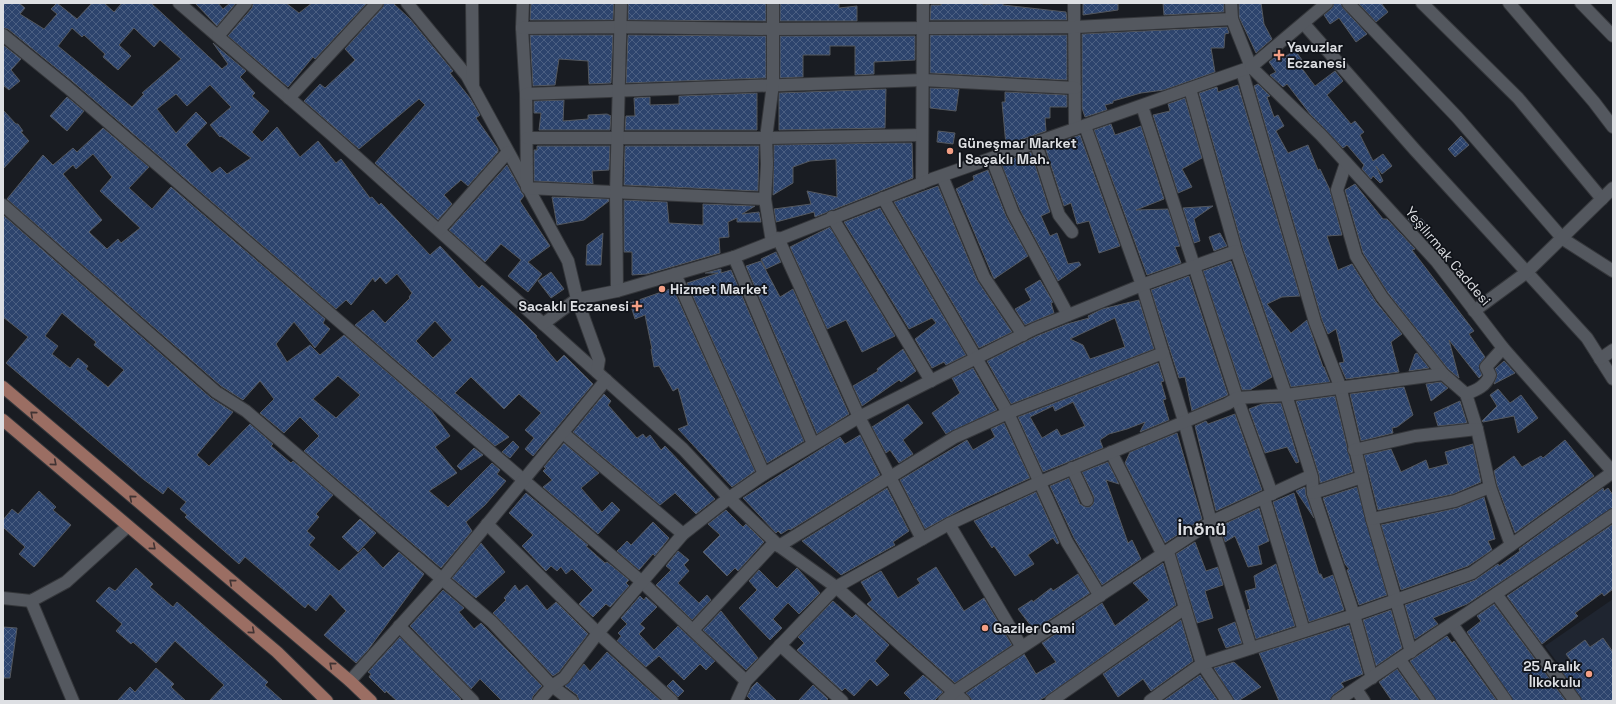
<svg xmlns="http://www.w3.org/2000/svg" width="1616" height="704" viewBox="0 0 1616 704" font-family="'Space Grotesk',sans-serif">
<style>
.built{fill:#1f2530}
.building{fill:url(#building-cross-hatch);stroke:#54585f;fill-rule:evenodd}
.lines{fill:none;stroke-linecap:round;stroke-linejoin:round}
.minor-casing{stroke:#35373b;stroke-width:14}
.tertiary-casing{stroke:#35373b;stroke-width:14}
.primary-casing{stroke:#35373b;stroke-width:14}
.minor{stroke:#54585f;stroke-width:12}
.tertiary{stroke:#54585f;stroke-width:12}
.primary{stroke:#9b6e63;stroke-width:12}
.oneway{stroke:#413333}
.poi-dot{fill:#f39f85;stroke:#101319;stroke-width:1.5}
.labels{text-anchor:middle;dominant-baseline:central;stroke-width:3.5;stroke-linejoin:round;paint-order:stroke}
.poi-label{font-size:14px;font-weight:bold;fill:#dddfe3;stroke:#101319;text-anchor:start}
.street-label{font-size:14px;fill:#dddfe3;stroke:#101319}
.district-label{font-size:18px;font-weight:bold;fill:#dddfe3;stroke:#101319}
</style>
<defs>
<pattern id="building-cross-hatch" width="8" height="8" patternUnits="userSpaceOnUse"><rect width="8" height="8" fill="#2d446d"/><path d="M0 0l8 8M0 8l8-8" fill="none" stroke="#4b5f82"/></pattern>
</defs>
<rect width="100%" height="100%" fill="#191c22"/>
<polygon class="built" points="1613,599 1613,701 1586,701 1545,646"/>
<g class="building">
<path d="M3,3H19L25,8L20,14L44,29L57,14L51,9L57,3L77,19L92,3H104L114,12L122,3H151L222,69L228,64L213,43L246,71L240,77L255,93L252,96L269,111L252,132L262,142L277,127L300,157L318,141L336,163L341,159L370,198L372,197L379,205L381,203L430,255L440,246L479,288L482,285L521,320L537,336L536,337L557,362L564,355L593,384L533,456L525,449L534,438L525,430L541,413L519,394L504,409L471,377L455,393L509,437L495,446L355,325L373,310L385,323L410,298L409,297L412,293L397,274L386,284L380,277L375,282L373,278L351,305L346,300L336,309L72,81L8,29L3,28ZM72,28L82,37L84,35L105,54L103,57L118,70L131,56L119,45L134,28L154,47L160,40L181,59L142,93L144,94L132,107L58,46ZM210,85L231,107L210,125L220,137L221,136L251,158L227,174L220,167L212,173L186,145L207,123L196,112L176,133L157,109L176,94L187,106ZM435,321L452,340L433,358L416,341Z"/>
<polygon points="195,3 218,3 223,9 230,3 236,3 217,26"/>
<polygon points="253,3 286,3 299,13 312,3 367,3 315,59 313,57 288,87 228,36 252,8"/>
<polygon points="384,3 393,3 410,19 453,71 450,73 470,98 480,115 476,118 498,149 498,152 468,186 461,180 444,195 452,204 438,220 375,163 425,105 419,99 359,149 304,101 320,84 325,88 355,60 345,49 382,8"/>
<polygon points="531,3 614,3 613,20 530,20"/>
<polygon points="628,3 766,3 766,21 628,20"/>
<polygon points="780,3 839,3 839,8 857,6 857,21 780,21"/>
<polygon points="941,3 983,3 983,5 1003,3 1003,5 1066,12 1067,20 930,20 931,5 941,5"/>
<polygon points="1083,3 1118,3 1118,10 1083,15"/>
<polygon points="1163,3 1224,3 1224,12 1164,15"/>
<polygon points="1239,3 1261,3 1264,24 1272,39 1256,53 1239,17"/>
<polygon points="1334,3 1341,3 1343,8 1367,34 1356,42 1339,18 1330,24 1324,15 1332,8"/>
<polygon points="1358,3 1381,3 1388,12 1376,22"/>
<polygon points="1227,27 1229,33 1225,34 1224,48 1211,48 1215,72 1164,90 1141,93 1113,101 1113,103 1105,105 1107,110 1085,117 1082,108 1082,34"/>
<polygon points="530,35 613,35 611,83 589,84 588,61 559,59 555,85 533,86"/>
<polygon points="628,35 766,36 766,78 626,83"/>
<polygon points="930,35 1067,35 1067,80 930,73"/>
<polygon points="780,36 915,36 915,60 874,62 874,74 855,75 855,46 830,46 830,55 803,55 803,77 780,78"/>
<polygon points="3,45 21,59 11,70 20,81 9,90 3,85"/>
<polygon points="1295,50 1302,60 1298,63 1315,86 1335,71 1343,81 1327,95 1351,124 1355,121 1364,132 1360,135 1373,161 1383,154 1392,166 1382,174 1376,166 1383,181 1380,183 1373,176 1371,179 1362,169 1364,165 1347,145 1343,148 1310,114 1287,84 1283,87 1270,75 1276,72 1269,62 1280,53 1283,58"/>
<polygon points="1258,84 1270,96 1267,97 1274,117 1278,115 1284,126 1276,131 1288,153 1308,145 1318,170 1320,169 1330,190 1342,235 1327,236 1338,270 1352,264 1376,302 1402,334 1391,342 1399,372 1346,379 1339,363 1344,362 1336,329 1328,334 1322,320 1254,86"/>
<polygon points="1238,85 1300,296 1282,297 1267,304 1291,333 1307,320 1323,367 1324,367 1330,382 1291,387 1243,249 1199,93 1217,87 1218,92"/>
<polygon points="930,88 959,89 956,111 930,108"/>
<polygon points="886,89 885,128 779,130 779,93"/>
<polygon points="1005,92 1067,95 1067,107 1050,107 1050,118 1045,118 1046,131 1006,145 1002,102 1005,102"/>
<polygon points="757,93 757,130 625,130 626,116 635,116 634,98 650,97 650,105 679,104 679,96"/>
<polygon points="67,97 84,111 67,131 50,116"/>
<polygon points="1185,98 1202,158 1182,169 1192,187 1178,193 1153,115 1170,111 1168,104"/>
<polygon points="564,100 563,121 588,119 588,115 607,114 611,116 610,130 539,130 541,113 534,113 534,101"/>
<polygon points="3,110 16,124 18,124 23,131 21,132 29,141 3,169"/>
<polygon points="1111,124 1115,135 1141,126 1164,199 1136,210 1168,209 1180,246 1175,247 1181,263 1147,275 1094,130"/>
<path d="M103,128L149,167L129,188L152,209L171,187L325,319L323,323L330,329L315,348L294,322L276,344L287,362L310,345L320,355L344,335L431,410L450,436L435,447L457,473L429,491L448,507L492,463L500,470L497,474L506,481L485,505L466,522L472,531L441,568L304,451L319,436L300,417L284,433L260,413L274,399L260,381L243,400L221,386L7,199L43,155L53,165L73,148L77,152ZM93,154L112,177L100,191L140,228L121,243L118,239L107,249L89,232L102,220L63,174L73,165L76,169ZM338,376L360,395L336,418L313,399Z"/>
<polygon points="938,131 955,133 953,144 937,142"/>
<polygon points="1080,135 1120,246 1099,253 1089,221 1077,224 1071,203 1064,206 1045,147"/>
<polygon points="1461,136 1469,145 1455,157 1448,149"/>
<polygon points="885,143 912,143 913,178 815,217 814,212 776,222 774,209 811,204 807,191 837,197 836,159 810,161 793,167 793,183 773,195 774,145"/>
<polygon points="537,146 610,146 609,170 592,171 593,184 534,181 534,150 537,150"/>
<polygon points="625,146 759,146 758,191 624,185"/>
<polygon points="1031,152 1050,212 1041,216 1050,236 1057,233 1068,264 1079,262 1081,265 1058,281 1020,210 1001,163"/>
<polygon points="507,165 524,196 520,201 550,246 528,262 542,274 528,292 508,276 521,260 501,244 485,262 449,230"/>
<polygon points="988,170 1006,216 1028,256 994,279 956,189 974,180 973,176"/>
<polygon points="1355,184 1383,219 1387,219 1415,249 1412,250 1474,331 1469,334 1485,357 1479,366 1482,375 1479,378 1449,340 1459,378 1448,369 1388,293 1363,253 1345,190"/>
<polygon points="938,186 977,280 1012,332 979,348 894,202"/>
<polygon points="552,197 609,199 609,201 584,220 557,225"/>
<polygon points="624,200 667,202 669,223 703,225 703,204 755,206 742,214 759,212 761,222 737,222 737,218 728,222 729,237 719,238 720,253 647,274 632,275 632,252 624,252"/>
<polygon points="1213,206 1194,219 1200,241 1194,243 1183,208"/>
<polygon points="880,208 966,355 946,365 944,362 932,368 915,339 936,323 932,318 909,329 844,222"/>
<path d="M3,215L211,398L233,412L197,455L209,466L250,424L273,444L271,446L291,463L293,461L333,495L316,514L319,517L307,531L315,538L309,545L339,571L364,548L383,568L399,552L424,574L368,650L356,663L324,635L346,611L330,594L316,611L308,604L305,608L245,557L239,564L185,517L187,515L180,509L186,502L168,487L163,494L143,479L6,363L28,337L3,317ZM62,313L96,342L94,345L124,370L108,387L86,369L88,366L78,358L70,368L52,354L58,346L45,336Z"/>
<polygon points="1408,219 1422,219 1433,234 1426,239"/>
<polygon points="830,227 895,336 862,352 846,320 827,329 790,247"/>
<polygon points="603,233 601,265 586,265 587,245"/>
<polygon points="1220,233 1227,246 1214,251 1209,237"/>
<polygon points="776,252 781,262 766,269 761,259"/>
<polygon points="761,261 780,297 793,289 849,414 817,434 746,266"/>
<polygon points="1231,261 1272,377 1250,390 1242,390 1203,271"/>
<polygon points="721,269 721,273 731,270 804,441 767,463 687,283 718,273 705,273"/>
<polygon points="551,272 564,289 551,298 538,281"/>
<polygon points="1189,276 1228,395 1192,411 1185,377 1179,378 1151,290"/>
<polygon points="1040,280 1053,302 1051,303 1054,313 1025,325 1015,309 1031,300 1025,289"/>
<polygon points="673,288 755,471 732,487 678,429 688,425 678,388 673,391 659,366 654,367 651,349 652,349 645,315 635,319 630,303"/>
<path d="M1139,300L1154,349L1011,404L987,361L1037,336L1067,324L1089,318L1088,316L1102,309ZM1115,318L1125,347L1090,359L1083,345L1070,339Z"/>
<polygon points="903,349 916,371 901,382 899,380 862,406 853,386 878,371 877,369"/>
<polygon points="1417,353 1429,368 1409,371 1415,354"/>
<polygon points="1504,361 1515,373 1494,384 1497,375 1495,369"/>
<path d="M1158,363L1164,381L1161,382L1166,399L1163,400L1169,420L1140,432L1145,422L1127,429L1109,434L1100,440L1103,448L1043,472L1018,417ZM1073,402L1085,426L1061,436L1057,429L1042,438L1030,417L1053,406L1055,411Z"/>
<polygon points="973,368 997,410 946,434 932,413 960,393 952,378"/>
<polygon points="1441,382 1448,388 1431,401 1426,384"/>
<polygon points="1404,387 1413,415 1397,427 1392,428 1393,433 1361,441 1350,394"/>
<polygon points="1498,389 1510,403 1521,395 1538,418 1518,433 1514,416 1483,422 1482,421 1497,406 1490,395"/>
<polygon points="604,394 611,401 608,405 637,438 643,434 646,438 650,435 661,450 665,446 715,499 696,514 675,493 660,505 573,432"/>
<polygon points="1335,396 1353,472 1320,483 1319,475 1296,401"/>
<polygon points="1460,401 1467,423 1438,426 1434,413"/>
<polygon points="1281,403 1299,462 1296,463 1287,447 1265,453 1249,409 1262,404"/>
<polygon points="908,404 923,423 903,440 913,454 899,463 890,450 886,453 872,427"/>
<polygon points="1235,414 1262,490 1216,511 1195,426 1206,421 1208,424"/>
<polygon points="1004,423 1030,478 966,507 925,529 900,480 967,440 973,450 995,437 991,429"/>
<polygon points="1177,433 1202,519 1165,543 1125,463 1130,452"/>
<polygon points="860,435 880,475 790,530 789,529 781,534 778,531 776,533 743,498 840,437 845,444"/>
<polygon points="1565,440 1594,476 1515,533 1497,485 1494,471 1514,456 1522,467 1541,456 1543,458"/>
<polygon points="513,441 519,447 510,458 502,452"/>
<polygon points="564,443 599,473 581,488 602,512 612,502 620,510 598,534 543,487 552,480 543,471 546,468 544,467"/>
<polygon points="1473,444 1481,482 1453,494 1378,510 1364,455 1391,449 1401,472 1426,460 1429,469 1448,464 1445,452"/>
<polygon points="474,448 483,455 461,470 457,466"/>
<polygon points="1108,462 1119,484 1106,480 1128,543 1132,540 1141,559 1102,585 1074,538 1050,486 1069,478 1080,504 1086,507 1090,507 1093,504 1094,497 1082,472"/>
<polygon points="1305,487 1306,495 1314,518 1296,491"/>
<polygon points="1357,487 1387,595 1359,605 1347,570 1349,569 1345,564 1323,498"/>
<polygon points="887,488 909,531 893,542 895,545 841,575 802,541"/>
<polygon points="1603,488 1604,491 1608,488 1613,495 1613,508 1467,604 1433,618 1438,624 1415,639 1405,605 1475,580 1498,564 1499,566 1520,551 1519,549 1523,546"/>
<polygon points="39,491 56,507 53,510 71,525 34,567 19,554 25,547 3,527 3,520 12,509 18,514"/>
<polygon points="1036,492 1059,543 1057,544 1053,538 1028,555 1034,564 1015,576 994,546 992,548 974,521"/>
<polygon points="526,493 588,545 586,546 605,563 607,562 629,580 626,583 629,586 610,607 606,604 593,617 579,604 593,590 572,569 566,574 561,567 557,571 551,566 546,571 522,546 533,535 509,513"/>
<polygon points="1294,493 1319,574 1321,574 1323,579 1333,575 1344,610 1309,622 1273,502"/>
<polygon points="1484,497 1495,539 1488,541 1492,550 1468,566 1401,590 1381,525 1457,508"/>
<polygon points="1259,508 1269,541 1258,546 1262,564 1248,567 1235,536 1225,542 1220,526"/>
<polygon points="726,510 743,527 746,524 764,542 738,571 735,568 727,576 703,552 720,535 708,524"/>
<polygon points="360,519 376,533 358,552 342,537"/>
<polygon points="653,522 669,538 655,556 653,554 639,570 617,551 627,541 631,545"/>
<polygon points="1613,524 1613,589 1604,596 1602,593 1575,613 1578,616 1542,644 1507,596"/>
<polygon points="1195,542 1206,571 1218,567 1223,585 1205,591 1213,618 1197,623 1176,554"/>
<polygon points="481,543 505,572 476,598 452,578"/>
<polygon points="678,551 689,560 684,565 689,571 678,583 699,603 707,595 711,600 692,620 656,585 671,570 666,566"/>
<polygon points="1163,563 1176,605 1045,697 1038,701 973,701 966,693 1024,654 1036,674 1056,662 1042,643 1102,603 1115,626 1149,600 1133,583"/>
<polygon points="1276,564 1295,626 1256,639 1247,610 1250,609 1245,591 1256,588 1254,576"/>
<polygon points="936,567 964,611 984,598 1012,645 955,683 867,604 872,600 861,582 881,571 898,598 920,583 917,579"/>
<polygon points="136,568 153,584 150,587 173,607 177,602 268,682 265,685 283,701 209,701 224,685 175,641 156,663 133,642 131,644 116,631 122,624 96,601 109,587 115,591"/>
<polygon points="797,568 820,593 799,614 788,603 773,619 782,628 770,640 739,608 757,590 749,581 759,570 777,588"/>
<polygon points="1078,574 1090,593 1034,630 1018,609 1032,600 1033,602 1051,588 1053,591"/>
<polygon points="515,585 519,591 527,585 547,610 556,602 588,634 559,672 553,676 493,613 506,600 504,598"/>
<polygon points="443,590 464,608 459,612 474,629 481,623 542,686 533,696 532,701 502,701 480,679 471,689 410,626"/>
<polygon points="640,596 644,600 646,597 657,607 640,624 645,628 639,634 654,650 678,626 715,661 706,670 700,664 684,680 659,656 646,667 617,641 621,636 618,633 627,624 621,618"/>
<polygon points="833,601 852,618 856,614 889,645 875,661 889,675 877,686 870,679 854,696 845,688 842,691 797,650 804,643 798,637"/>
<polygon points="1494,604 1566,701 1513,701 1467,632 1481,621 1477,616"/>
<polygon points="1391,610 1402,648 1376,666 1363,620"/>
<polygon points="721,611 758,658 746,670 703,630"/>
<polygon points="1181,620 1193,661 1151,691 1143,679 1118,697 1103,674"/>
<polygon points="1235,622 1242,643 1226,648 1218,629"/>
<polygon points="1349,625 1363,674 1341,683 1344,687 1333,695 1330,701 1279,701 1259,653"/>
<polygon points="3,627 17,628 10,678 3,678"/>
<polygon points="1447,636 1452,643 1454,641 1497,701 1436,701 1410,661"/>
<polygon points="400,637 461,699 459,701 397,701 386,691 385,693 369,677 371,674 368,672"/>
<polygon points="1603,638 1613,652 1613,701 1582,701 1560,669 1571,661 1566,654 1585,640 1590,647"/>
<polygon points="607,652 661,701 579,701 577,695 565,686 584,664 590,671"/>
<polygon points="1234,662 1261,687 1238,701 1234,701 1214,668"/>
<polygon points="156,668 174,684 171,687 186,701 117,701 130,687 135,692"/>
<polygon points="1397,669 1420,701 1392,701 1379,682"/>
<polygon points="923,675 943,692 934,701 912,701 904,693"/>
<polygon points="1200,675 1218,701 1163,701"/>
<polygon points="673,680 684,691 678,697 667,686"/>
<polygon points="757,682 777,701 752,701 747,696 752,687"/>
<polygon points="813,685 828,699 826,701 798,701"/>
</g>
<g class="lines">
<g class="minor-casing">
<g id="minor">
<polyline points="179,3 332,135 683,449 729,498 779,546 836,587 964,701"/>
<polyline points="407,3 467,76 568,261 577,299 599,360 597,372"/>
<polyline points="472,3 473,86"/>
<polyline points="523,3 522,28 526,94 527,188 765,199"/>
<polyline points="1074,3 1075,129"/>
<polyline points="1348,3 1457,117 1563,239 1613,271"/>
<polyline points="1422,3 1518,98 1602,199"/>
<polyline points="1509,3 1594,102 1613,127"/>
<polyline points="1581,3 1613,36"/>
<polyline points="1304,24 1415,150 1587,338 1613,379"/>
<polyline points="522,28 621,27 773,29 1075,27 1232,19"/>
<polyline points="3,35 67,87 642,582 746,681"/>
<polyline points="218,36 246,3"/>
<polyline points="1242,71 1315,322 1340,386 1372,519 1411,652"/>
<polyline points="1190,89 1236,251 1286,395 1312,477 1313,493 1354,615 1372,678"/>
<polyline points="526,94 923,80 1075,88"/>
<polyline points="289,98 377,3"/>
<polyline points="1142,106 1237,398 1272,494"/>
<polyline points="1085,126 1142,285 1184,421 1211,522 1251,648"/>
<polyline points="527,138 766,138 922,135"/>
<polyline points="1036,144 1059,215 1072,232"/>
<polyline points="992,159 1013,213 1068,315"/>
<polyline points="1346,163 1337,190 1356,256 1382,297 1443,374 1466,394 1477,429 1490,487 1511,545"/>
<polyline points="942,176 984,277 1023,335"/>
<polyline points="922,183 923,3"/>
<polyline points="883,198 1008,413 1067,542 1100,596"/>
<polyline points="3,205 216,392 246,411 492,622 552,686 572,701"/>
<polyline points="832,217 931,381"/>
<polyline points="439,230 508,152"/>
<polyline points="778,238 859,417 922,539"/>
<polyline points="772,242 765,199 767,164 766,138 773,84 773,3"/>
<polyline points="734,257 813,444"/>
<polyline points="675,274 764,474"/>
<polyline points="617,291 616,193 621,3"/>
<polyline points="543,324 577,299 617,291 734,257 932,179 1251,67 1232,19 1231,3"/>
<polyline points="1600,359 1613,350"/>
<path d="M1466,394C1477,390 1486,386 1490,375L1486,367L1503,348"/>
<polyline points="563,433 683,534"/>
<polyline points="1354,450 1415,436 1477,429"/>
<polyline points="1111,452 1163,555"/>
<polyline points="1072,468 1087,500"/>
<polyline points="1313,493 1362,477"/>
<polyline points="1264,498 1304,631"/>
<polyline points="1372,519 1455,501 1490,487"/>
<polyline points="487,524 598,633 672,701"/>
<polyline points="949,524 1021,646"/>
<polyline points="1168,552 1202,664 1227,701"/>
<polyline points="1496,594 1575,701"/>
<polyline points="3,598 31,601 66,582 128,526"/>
<polyline points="31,601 73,701"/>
<polyline points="1452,624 1506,701"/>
<polyline points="399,626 473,701"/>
<polyline points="693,630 773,544 779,546 955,437 1008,413 1163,353"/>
<polyline points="780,645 842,701"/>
<polyline points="1400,660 1429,701"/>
<polyline points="350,681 442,579 606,380"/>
<polyline points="1356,689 1364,701"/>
<polyline points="539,701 552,686 564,678 598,633 683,534 729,498 764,474 859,417 1034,329 1142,285 1236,251"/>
<polyline points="737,701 746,681 836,587 949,524 1040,482 1227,404 1237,398 1286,395 1443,374"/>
<polyline points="944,701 954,692 1211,522 1310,476"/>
<polyline points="1051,701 1185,608"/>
<polyline points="1150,701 1202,664 1354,615 1472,573 1613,472"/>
<polyline points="1337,701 1613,515"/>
</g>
</g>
<g class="tertiary-casing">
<g id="tertiary">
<polyline points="1327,3 1251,67 1321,135 1437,262 1503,348 1613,472"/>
<polyline points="1474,311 1527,272 1613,188"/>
</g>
</g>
<g class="primary-casing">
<g id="primary">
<polyline points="3,387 350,681 371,701"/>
<polyline points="3,420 277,652 327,701"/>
</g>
</g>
<use href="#minor" class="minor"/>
<use href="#tertiary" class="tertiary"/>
<use href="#primary" class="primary"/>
</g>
<defs><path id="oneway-chevron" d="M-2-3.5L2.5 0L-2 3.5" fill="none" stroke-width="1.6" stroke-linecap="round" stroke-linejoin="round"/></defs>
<g class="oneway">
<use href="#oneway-chevron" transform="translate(33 414) rotate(-139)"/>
<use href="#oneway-chevron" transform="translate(54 463) rotate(40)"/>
<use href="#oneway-chevron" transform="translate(132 498) rotate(-140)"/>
<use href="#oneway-chevron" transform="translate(153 547) rotate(40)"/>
<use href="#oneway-chevron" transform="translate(232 582) rotate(-140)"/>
<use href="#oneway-chevron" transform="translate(252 631) rotate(41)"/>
<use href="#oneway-chevron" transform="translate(332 665) rotate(-140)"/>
</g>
<g class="poi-dot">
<path d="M1277 49h4v4h4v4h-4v4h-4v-4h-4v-4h4z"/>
<circle cx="950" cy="151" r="4"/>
<circle cx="662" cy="289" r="4"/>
<path d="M635 300h4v4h4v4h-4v4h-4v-4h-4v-4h4z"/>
<circle cx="985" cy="628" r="4"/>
<circle cx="1589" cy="674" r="4"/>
</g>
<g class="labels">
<g class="poi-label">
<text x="1287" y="47">Yavuzlar<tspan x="1287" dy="16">Eczanesi</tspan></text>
<text x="958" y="143">Güneşmar Market<tspan x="958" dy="16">| Saçaklı Mah.</tspan></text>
<text x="670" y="289">Hizmet Market</text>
<text x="629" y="306" text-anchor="end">Sacaklı Eczanesi</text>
<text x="993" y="628">Gaziler Cami</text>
<text x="1581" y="666" text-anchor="end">25 Aralık<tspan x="1581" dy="16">İlkokulu</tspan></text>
</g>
<g class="street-label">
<text transform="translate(1448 256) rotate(50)">Yeşilırmak Caddesi</text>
</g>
<g class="district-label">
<text x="1202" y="528">İnönü</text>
</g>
</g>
<rect width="1616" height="704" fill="none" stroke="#dddfe3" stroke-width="8"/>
</svg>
